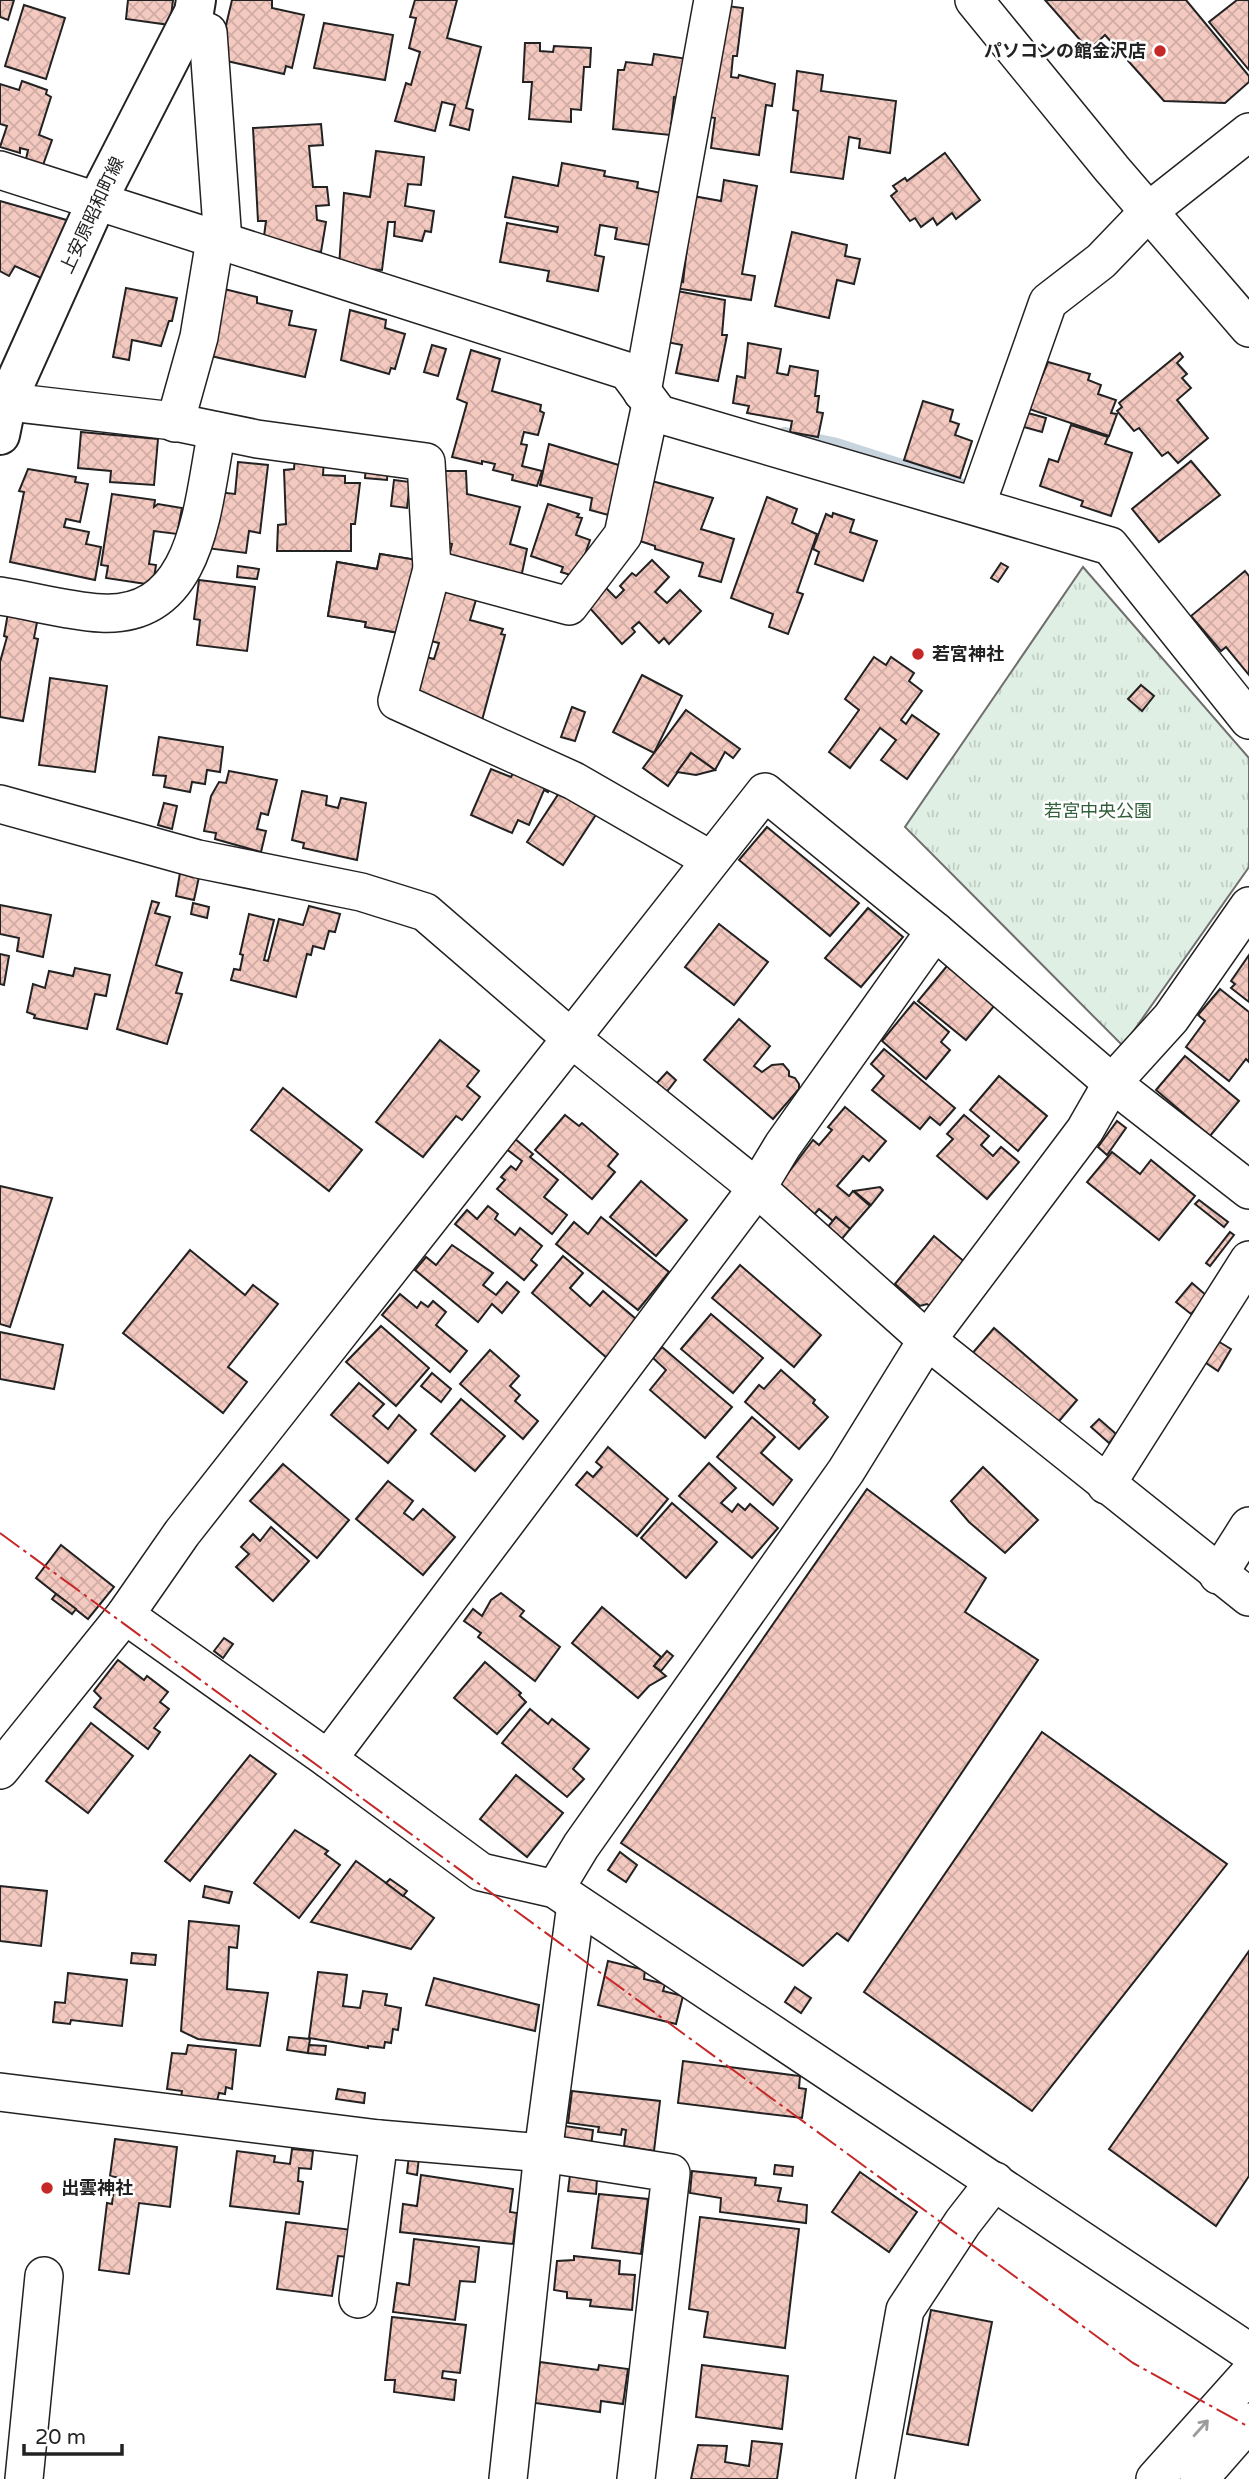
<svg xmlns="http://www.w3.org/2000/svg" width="1249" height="2479" viewBox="0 0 1249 2479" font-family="'Varela Round','Noto Sans JP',sans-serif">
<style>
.park{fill:url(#park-tufts);stroke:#6f6f6f;stroke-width:2}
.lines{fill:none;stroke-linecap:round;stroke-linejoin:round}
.stream{stroke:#c7d3dd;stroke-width:10}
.building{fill:url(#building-cross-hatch);stroke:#222;stroke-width:2}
.minor-casing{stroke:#222;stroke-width:40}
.major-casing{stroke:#222;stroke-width:42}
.minor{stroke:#fff;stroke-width:37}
.major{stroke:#fff;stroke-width:38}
.power{stroke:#c62828;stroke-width:2;stroke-dasharray:24 5 3.5 5;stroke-linecap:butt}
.oneway{stroke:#9c9c9c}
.poi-dot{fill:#c62828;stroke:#fff;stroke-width:2.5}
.labels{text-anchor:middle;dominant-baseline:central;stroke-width:5;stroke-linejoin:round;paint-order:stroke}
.poi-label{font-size:18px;font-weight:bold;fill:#222;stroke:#fff;text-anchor:start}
.street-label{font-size:18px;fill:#222;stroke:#fff}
.park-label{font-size:18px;fill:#2f5e38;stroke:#fff}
</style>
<defs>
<pattern id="park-tufts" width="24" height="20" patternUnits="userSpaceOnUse" patternTransform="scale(1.75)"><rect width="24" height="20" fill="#e0efe3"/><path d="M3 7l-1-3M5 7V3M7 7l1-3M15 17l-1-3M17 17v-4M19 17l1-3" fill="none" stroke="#c0cdc2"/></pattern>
<pattern id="building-cross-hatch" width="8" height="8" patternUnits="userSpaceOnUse" patternTransform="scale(1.75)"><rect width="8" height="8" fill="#f3c9c0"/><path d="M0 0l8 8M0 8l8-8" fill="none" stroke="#d0aca5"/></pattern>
</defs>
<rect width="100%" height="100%" fill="#fff"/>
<polygon class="park" points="1083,567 1249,758 1249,867 1123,1046 905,827"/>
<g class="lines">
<polyline class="stream" points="784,432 837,443 961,483"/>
</g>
<g class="building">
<polygon points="0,0 14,0 8,20 0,17"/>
<polygon points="128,0 173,0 170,25 126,19"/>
<polygon points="232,0 272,0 272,8 304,15 292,68 286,66 284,74 218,59"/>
<polygon points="415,0 457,0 447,38 481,47 466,108 473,110 469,130 450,125 455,105 442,102 435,131 395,121 406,83 411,85 420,52 409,48 416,18 410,17"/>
<polygon points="1045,0 1186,0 1249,76 1249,82 1225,103 1164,101 1105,35 1089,50"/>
<polygon points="1237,0 1249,0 1249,70 1209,22"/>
<polygon points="24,5 65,18 46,79 5,66"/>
<polygon points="719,5 743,8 737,56 733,56 731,77 738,78 739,75 775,84 772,106 766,105 759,155 711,148 715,118 709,117"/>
<polygon points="324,23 393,35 385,80 314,68"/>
<polygon points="525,43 540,43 540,51 553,52 554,46 591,48 590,67 584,67 581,110 571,109 571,122 529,119 532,82 523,82"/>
<polygon points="654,54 688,59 684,98 674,97 670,135 613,129 618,70 624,70 626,62 652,65"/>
<polygon points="797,71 823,75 821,91 896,101 890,153 859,148 860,139 849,137 843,179 791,172 798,111 793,110"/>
<polygon points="22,81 47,90 46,94 51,97 39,135 52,140 43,165 26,159 28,150 20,148 20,153 0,147 7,126 0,124 0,84 19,90"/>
<polygon points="321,124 323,145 309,146 313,187 327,187 329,205 316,206 317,220 326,222 321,252 263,244 266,221 258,221 253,128"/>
<polygon points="376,151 424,157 421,185 408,184 405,206 434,211 431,232 425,231 422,241 394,236 395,222 388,222 382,270 339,267 344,193 370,197"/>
<polygon points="945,153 980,200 956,219 952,213 937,225 933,218 921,227 915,218 910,221 891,196 897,191 893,186 905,178 907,181"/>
<polygon points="562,163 605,171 604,176 638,182 637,188 666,194 656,246 615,239 617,228 600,225 595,255 604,257 598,291 547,281 549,271 500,262 507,223 557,232 558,227 505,217 513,177 558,186"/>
<polygon points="724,180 757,186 742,274 755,276 751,300 675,288 676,281 683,282 693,196 721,201"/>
<polygon points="0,201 70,221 41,278 15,266 9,276 0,271"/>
<polygon points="792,232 847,245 845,256 860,259 854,284 837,280 829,318 775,306"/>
<polygon points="126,288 177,298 172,321 169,321 161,346 132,340 129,360 113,357"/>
<polygon points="220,288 257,297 257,303 292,311 289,325 316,330 305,377 206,355"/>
<polygon points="677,291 725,300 722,335 727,335 718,381 676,373 682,345 667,342"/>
<polygon points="350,310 386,320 385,328 405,334 395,369 391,368 389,374 341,360"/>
<polygon points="748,343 781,349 777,373 788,375 790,366 818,371 815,396 819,396 817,412 823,413 818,437 790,432 792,421 747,413 749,406 733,403 737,376 745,378"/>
<polygon points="432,345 446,349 438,376 424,372"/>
<polygon points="471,350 500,359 492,391 541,405 540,411 544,413 538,435 524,432 521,444 527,445 522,466 542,471 537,486 512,480 513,475 493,470 495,464 482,461 482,464 452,457 467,403 457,399"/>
<polygon points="1180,353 1183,357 1177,363 1187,374 1182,378 1191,388 1177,400 1208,438 1178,463 1168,452 1162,456 1139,428 1134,431 1117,411 1122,407 1119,403"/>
<polygon points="1048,362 1090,374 1088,380 1101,385 1098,394 1116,400 1111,413 1117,414 1109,436 1029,409"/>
<polygon points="923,401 953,410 950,421 959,424 955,435 972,441 960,478 904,460"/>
<polygon points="1028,413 1046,418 1042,432 1024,427"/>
<polygon points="1071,425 1108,437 1105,444 1132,453 1111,516 1081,506 1083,501 1040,486 1049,459 1058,462"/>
<polygon points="81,432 158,439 154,485 110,482 111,471 78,468"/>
<polygon points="549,444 622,466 612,516 590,510 592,498 540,485"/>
<polygon points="295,456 324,458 323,475 345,476 345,483 360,483 355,524 351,524 351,551 277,551 278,525 286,524 284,470 294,469"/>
<polygon points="1191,461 1220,495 1159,542 1132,509"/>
<polygon points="238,462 268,465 260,533 249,531 246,553 206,548 218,492 235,494"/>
<polygon points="366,463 388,466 387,480 365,478"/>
<polygon points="28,469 76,477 75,482 88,484 80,522 66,519 64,527 89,532 86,544 101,547 95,580 10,562 24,492 19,491"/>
<polygon points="441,471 466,471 467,494 520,507 510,544 527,549 521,578 504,574 506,569 449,556 452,544 441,542"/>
<polygon points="394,480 410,482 407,508 391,506"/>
<polygon points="652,481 713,498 701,529 734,539 721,582 699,576 703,563 655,549 655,546 634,539"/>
<polygon points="112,494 155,500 154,507 158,504 182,508 177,534 154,531 149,564 156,565 153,585 106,578 108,566 101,565"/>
<polygon points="767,497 797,509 792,523 817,534 797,592 803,594 788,634 769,627 773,614 731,598"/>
<polygon points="548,504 579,514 577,517 582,518 576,535 590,540 577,577 561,572 563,567 531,556"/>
<polygon points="833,513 854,520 850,532 877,541 863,581 815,564 819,552 813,549 826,514 832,517"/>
<polygon points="380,554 417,560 405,634 365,627 366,622 328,616 337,562 377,569"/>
<polygon points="380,554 417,560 405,634 365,627 366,622 328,616 337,562 377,569"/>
<polygon points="652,560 669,577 655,592 667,603 680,590 701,611 669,644 664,638 659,643 639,622 632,628 635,632 622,644 588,606 606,588 616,598 624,590 620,586 632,573 636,576"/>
<polygon points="1001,563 1008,567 998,582 991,578"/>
<polygon points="238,566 259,569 257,579 237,577"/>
<polygon points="1245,571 1249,576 1249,675 1226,647 1221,651 1191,616"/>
<polygon points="199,580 255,587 247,651 197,645 200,620 194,619"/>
<polygon points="442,583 478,593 470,620 503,629 501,634 505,635 481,724 412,691 422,656 434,659 439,643 427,640"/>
<polygon points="9,607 39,612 34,638 38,639 23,721 0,717 0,662 7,637 4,636"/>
<polygon points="874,657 886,665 891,657 914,673 909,681 922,691 901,720 906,724 912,715 939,734 907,779 881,760 896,740 880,728 850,768 829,752 859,710 845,699"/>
<polygon points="642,675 682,696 654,753 613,732"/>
<polygon points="50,678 107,686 95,772 39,765"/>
<polygon points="1141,685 1154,696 1142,711 1128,699"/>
<polygon points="572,707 585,712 575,741 561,737"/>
<polygon points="686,710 740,749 733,758 725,752 715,770 691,753 668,786 643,768"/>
<polygon points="159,737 223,747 220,772 207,770 205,784 192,782 190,792 164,787 166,776 153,775"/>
<polygon points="691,753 715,770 696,775 677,772"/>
<polygon points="517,765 553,779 548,792 544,790 529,825 518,820 512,833 471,815 491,769 511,777"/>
<polygon points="229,771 277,780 268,815 261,813 257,829 266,831 261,852 215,839 216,833 204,831 211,796 219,782 226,783"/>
<polygon points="563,787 599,810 563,865 527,842"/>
<polygon points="302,791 327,796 326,805 338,808 341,798 366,803 357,860 303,848 304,843 292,840"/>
<polygon points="164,803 177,806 172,829 158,825"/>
<polygon points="767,827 859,903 830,936 739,860"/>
<polygon points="180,873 199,877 194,900 176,896"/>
<polygon points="152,901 159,903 155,913 170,917 156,965 182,973 176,993 182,994 167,1044 117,1029"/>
<polygon points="193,903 209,907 207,918 191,914"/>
<polygon points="0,905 51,915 43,957 17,951 19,938 0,934"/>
<polygon points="309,906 340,914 335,932 329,931 324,949 313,946 311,955 307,954 296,997 231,980 234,969 240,970 243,955 240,954 249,914 274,920 264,960 268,961 279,919 303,925"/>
<polygon points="868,908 903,937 861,987 825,958"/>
<polygon points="719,924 768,962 734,1005 685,967"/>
<polygon points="0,954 9,956 4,985 0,984"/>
<polygon points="1249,955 1249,1002 1231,988 1235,984 1231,981"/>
<polygon points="947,966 995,1005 966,1040 918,1001"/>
<polygon points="75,968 110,975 106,996 95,994 87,1029 34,1018 35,1015 27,1012 33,984 45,988 49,971 73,976"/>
<polygon points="1220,989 1249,1012 1249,1062 1246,1059 1229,1081 1186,1047 1205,1021 1198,1015"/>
<polygon points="914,1002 949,1032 941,1042 950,1050 926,1079 882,1041"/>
<polygon points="739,1019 770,1046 754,1066 762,1072 772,1065 783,1064 789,1071 789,1076 795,1078 799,1084 799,1089 773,1119 704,1060"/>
<polygon points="440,1040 479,1071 467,1086 480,1097 462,1120 456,1116 423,1157 376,1122"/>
<polygon points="884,1049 955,1108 940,1125 930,1117 920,1129 872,1090 884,1076 871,1064"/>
<polygon points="1185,1056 1239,1101 1210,1136 1156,1090"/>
<polygon points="667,1072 676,1080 665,1094 655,1085"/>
<polygon points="999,1076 1047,1116 1018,1151 970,1110"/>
<polygon points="283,1088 362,1150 329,1191 251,1130"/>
<polygon points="845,1107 886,1141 869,1161 863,1156 837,1186 849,1196 853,1191 870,1206 850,1229 836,1217 833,1221 819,1209 811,1218 776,1189 813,1140 819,1145 832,1130 828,1127"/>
<polygon points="565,1115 579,1126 582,1123 618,1154 608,1166 615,1172 592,1199 535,1150"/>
<polygon points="964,1115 989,1136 981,1145 993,1156 1001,1147 1019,1162 987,1199 937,1156 953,1139 947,1134"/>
<polygon points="1117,1121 1126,1128 1107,1155 1098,1147"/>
<polygon points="514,1138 533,1154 530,1157 558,1180 544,1197 567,1215 552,1234 497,1189 505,1180 501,1177 511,1166 516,1170 522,1161 505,1148"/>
<polygon points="1112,1152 1140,1174 1151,1160 1195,1196 1159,1240 1087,1182"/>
<polygon points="641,1181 687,1220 656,1256 610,1217"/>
<polygon points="0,1186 52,1198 10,1327 0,1324"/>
<polygon points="880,1187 883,1190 871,1205 854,1191"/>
<polygon points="1199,1200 1228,1222 1224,1227 1195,1204"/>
<polygon points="488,1206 498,1214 495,1219 515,1235 520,1228 542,1246 531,1260 537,1265 524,1280 455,1224 467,1210 477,1219"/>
<polygon points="601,1217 669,1272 638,1310 556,1244 574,1222 588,1234"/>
<polygon points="836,1217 850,1229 836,1246 822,1234"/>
<polygon points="1230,1232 1234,1235 1210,1266 1206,1263"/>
<polygon points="934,1236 966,1263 942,1288 947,1293 934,1309 927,1304 920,1306 895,1284"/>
<polygon points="452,1245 493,1273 483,1285 496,1295 507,1282 519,1292 502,1313 492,1304 478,1322 415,1270 426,1257 436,1265"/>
<polygon points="190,1250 245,1295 253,1285 278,1304 228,1367 247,1382 223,1413 123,1333"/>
<polygon points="563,1256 583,1273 570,1288 590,1306 603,1291 636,1319 607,1358 532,1293"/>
<polygon points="740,1265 821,1335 794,1367 712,1298"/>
<polygon points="1192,1283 1207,1296 1191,1314 1176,1302"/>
<polygon points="400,1294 417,1308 421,1302 428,1307 433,1301 446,1312 436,1325 467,1351 450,1372 382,1315"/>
<polygon points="711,1314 763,1358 733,1393 681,1349"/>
<polygon points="381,1326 429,1368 396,1406 346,1362"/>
<polygon points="994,1328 1077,1400 1054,1427 971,1355"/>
<polygon points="0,1332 63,1345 54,1389 0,1379"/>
<polygon points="1216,1340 1231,1349 1218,1371 1203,1361"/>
<polygon points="662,1347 732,1407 705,1438 650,1390 666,1370 653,1358"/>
<polygon points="490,1350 519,1376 510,1386 520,1395 515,1401 538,1421 523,1439 460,1384"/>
<polygon points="781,1370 815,1400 813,1403 828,1417 799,1449 745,1402 759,1385 764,1389"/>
<polygon points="432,1373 451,1389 441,1402 421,1386"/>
<polygon points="359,1383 384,1404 373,1416 388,1429 399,1415 416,1430 388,1463 331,1415"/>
<polygon points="461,1399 505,1436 475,1471 431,1434"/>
<polygon points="752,1417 775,1437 761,1453 792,1480 773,1505 717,1457"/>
<polygon points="1099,1419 1116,1434 1109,1443 1091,1427"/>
<polygon points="608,1447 668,1499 637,1536 576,1485 587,1472 593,1477 602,1467 596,1462"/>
<polygon points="709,1463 736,1488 721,1503 732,1512 738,1504 745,1510 750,1504 778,1528 752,1558 679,1496"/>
<polygon points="283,1464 349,1520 317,1558 250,1501"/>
<polygon points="983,1467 1038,1520 1005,1553 969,1522 951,1501"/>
<polygon points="388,1481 413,1501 404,1513 413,1520 423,1509 455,1537 423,1575 356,1519"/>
<polygon points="867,1489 986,1578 965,1612 1038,1660 848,1941 837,1933 803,1966 621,1843"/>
<polygon points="672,1503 717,1542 686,1578 641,1538"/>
<polygon points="271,1527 309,1561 273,1601 236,1567 249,1554 241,1547 253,1534 260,1541"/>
<polygon points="61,1545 114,1587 88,1619 36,1578"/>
<polygon points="501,1593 524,1611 520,1616 560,1647 535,1681 478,1637 481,1633 464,1621 473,1609 482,1616 491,1600"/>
<polygon points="56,1594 76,1609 72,1614 52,1599"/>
<polygon points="602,1607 661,1657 654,1666 666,1676 649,1686 638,1698 572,1643"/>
<polygon points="224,1638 233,1644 223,1658 214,1651"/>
<polygon points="667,1651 673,1656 661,1671 654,1666"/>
<polygon points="118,1660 144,1680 147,1676 168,1692 160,1702 169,1709 154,1728 160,1732 148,1749 94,1707 101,1698 94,1691"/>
<polygon points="485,1662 521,1693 519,1695 526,1702 497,1734 454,1698"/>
<polygon points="530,1709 548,1724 552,1719 589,1749 573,1769 584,1779 567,1797 502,1743"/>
<polygon points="91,1723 133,1756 88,1813 46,1781"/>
<polygon points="1042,1732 1227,1864 1032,2111 864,1992"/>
<polygon points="250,1755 276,1774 190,1881 165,1861"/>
<polygon points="516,1775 563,1813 527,1857 480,1819"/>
<polygon points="295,1830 328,1851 325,1854 340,1865 299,1918 254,1883"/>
<polygon points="620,1852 637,1865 626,1882 608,1870"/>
<polygon points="356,1861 434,1918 411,1949 311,1922"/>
<polygon points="390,1879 407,1891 403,1896 386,1883"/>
<polygon points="0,1886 47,1891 41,1946 0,1941"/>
<polygon points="205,1886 232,1892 229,1903 203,1897"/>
<polygon points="189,1921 239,1926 237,1948 229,1947 227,1989 268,1993 260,2046 198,2039 181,2031"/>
<polygon points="1249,1951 1249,2176 1216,2226 1109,2149"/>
<polygon points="132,1953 156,1955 155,1965 131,1963"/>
<polygon points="608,1961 645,1970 644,1979 665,1984 663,1991 683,1996 676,2024 598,2005"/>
<polygon points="318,1972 347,1975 343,2006 360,2008 363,1991 387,1994 385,2005 401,2008 398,2030 393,2029 391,2043 385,2042 384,2048 368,2046 368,2048 309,2038"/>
<polygon points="68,1973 127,1980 122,2026 71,2020 70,2024 53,2022 55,2002 65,2003"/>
<polygon points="434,1978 539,2005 535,2031 426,2005"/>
<polygon points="795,1987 811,1998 801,2013 785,2002"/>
<polygon points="289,2037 310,2039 308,2053 287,2050"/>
<polygon points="188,2045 236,2050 232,2089 226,2087 225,2094 219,2093 217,2101 181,2097 182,2091 167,2089 172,2053 186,2054"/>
<polygon points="309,2045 326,2046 325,2055 308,2053"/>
<polygon points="683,2061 800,2076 799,2088 806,2089 802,2118 678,2103"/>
<polygon points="338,2089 365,2093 364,2103 336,2099"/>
<polygon points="572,2091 660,2101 654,2151 624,2146 626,2130 622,2129 621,2135 598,2132 599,2127 568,2123"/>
<polygon points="565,2126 593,2130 591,2146 564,2142"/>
<polygon points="115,2139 177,2147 170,2207 139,2203 129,2274 99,2270 107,2203 112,2204 114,2185 120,2186 121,2178 110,2176"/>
<polygon points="292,2149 313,2151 311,2169 299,2168 298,2181 303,2182 299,2214 230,2206 237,2151 275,2156 274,2162 290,2164"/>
<polygon points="409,2156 419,2157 417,2175 407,2173"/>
<polygon points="775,2165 793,2167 792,2176 774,2174"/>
<polygon points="692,2171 756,2178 755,2185 781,2188 778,2201 807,2205 806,2223 720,2212 721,2198 690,2193"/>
<polygon points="860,2172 917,2212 889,2252 832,2212"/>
<polygon points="421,2175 513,2189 510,2212 517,2213 513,2244 400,2232 403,2204 417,2206"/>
<polygon points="570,2175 597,2178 596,2194 568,2191"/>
<polygon points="599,2194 648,2199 641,2254 592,2248"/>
<polygon points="700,2217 799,2229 785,2348 704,2337 708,2312 689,2309"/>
<polygon points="286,2222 353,2230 349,2257 338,2256 332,2296 277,2289"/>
<polygon points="414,2239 479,2247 475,2282 460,2281 455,2320 393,2312 397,2283 409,2285"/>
<polygon points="574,2256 620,2261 619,2274 635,2275 632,2310 590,2306 591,2300 567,2298 567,2292 554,2290 557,2261 574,2260"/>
<polygon points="931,2310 992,2322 968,2445 907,2434"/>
<polygon points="392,2317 466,2325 460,2373 443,2371 442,2378 456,2380 454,2400 394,2392 395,2380 385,2380"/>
<polygon points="540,2362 598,2370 599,2365 628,2369 623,2404 601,2401 600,2412 535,2403"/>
<polygon points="702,2365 788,2376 782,2429 696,2417"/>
<polygon points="752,2441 782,2444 777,2479 691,2479 698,2445 727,2446 725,2462 749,2466"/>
</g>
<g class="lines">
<g class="minor-casing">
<g id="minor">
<polyline points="974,0 1112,169 1249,328"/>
<polyline points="187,25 208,32 223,242"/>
<polyline points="0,170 627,371 659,414 1110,546 1249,720"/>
<polyline points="642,392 713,0"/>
<polyline points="0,401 165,420 257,439 426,462 432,569 397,701 574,781 711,860"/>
<polyline points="175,423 199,337 215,240"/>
<polyline points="976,506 1048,302 1101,261 1150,210 1249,132"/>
<polyline points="432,569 569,606 623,535 651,404"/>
<path d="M0,596C33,601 67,611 101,613C200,618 202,503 217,431"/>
<polyline points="0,804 198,859 361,892 425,912 571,1038 757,1188 927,1340 1249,1597"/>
<polyline points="1106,1485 1249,1260"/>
<polyline points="1218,1575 1249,1526"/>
<polyline points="125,1615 328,1759 481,1872 555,1889 1249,2352"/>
<polyline points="328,1759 757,1188 783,1145 935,931"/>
<polyline points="0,1770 125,1615 182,1533 765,792 935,931 1112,1083 1249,1190"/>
<polyline points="555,1889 581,1846 846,1471 927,1340 1085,1130 1112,1083 1171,1018 1249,906"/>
<polyline points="0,2092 379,2139 543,2153 671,2173 636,2479"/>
<polyline points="358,2299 379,2139"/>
<polyline points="24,2479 44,2276"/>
<polyline points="508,2479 543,2153 576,1904"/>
<polyline points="875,2479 905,2310 963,2222 995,2181"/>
<polyline points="1155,2479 1249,2374"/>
<polyline points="1199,2479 1249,2422"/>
</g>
</g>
<g class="major-casing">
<polyline id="major" points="0,435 7,401 96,203 194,12 196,0"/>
</g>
<use href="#minor" class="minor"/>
<use href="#major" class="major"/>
<polyline class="power" points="0,1533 1133,2363 1249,2427"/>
</g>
<defs><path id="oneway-shaft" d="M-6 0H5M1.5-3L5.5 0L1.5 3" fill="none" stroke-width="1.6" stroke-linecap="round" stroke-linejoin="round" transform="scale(1.75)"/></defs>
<use class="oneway" href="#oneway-shaft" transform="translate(1201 2428) rotate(-48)"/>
<g class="poi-dot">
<circle cx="1160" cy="51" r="7"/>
<circle cx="918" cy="654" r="7"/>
<circle cx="47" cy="2188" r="7"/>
</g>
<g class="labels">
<g class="poi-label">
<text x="1146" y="51" text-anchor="end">パソコンの館金沢店</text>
<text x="932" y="654">若宮神社</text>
<text x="61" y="2188">出雲神社</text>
</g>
<g class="street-label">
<text transform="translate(92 215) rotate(-65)">上安原昭和町線</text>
</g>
<g class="park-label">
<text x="1098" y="811">若宮中央公園</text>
</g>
</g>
<path d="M24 2444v10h98v-10" fill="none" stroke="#222222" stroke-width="3.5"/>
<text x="35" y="2444" font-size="21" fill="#222222" stroke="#ffffff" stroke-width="5" paint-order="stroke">20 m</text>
</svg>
